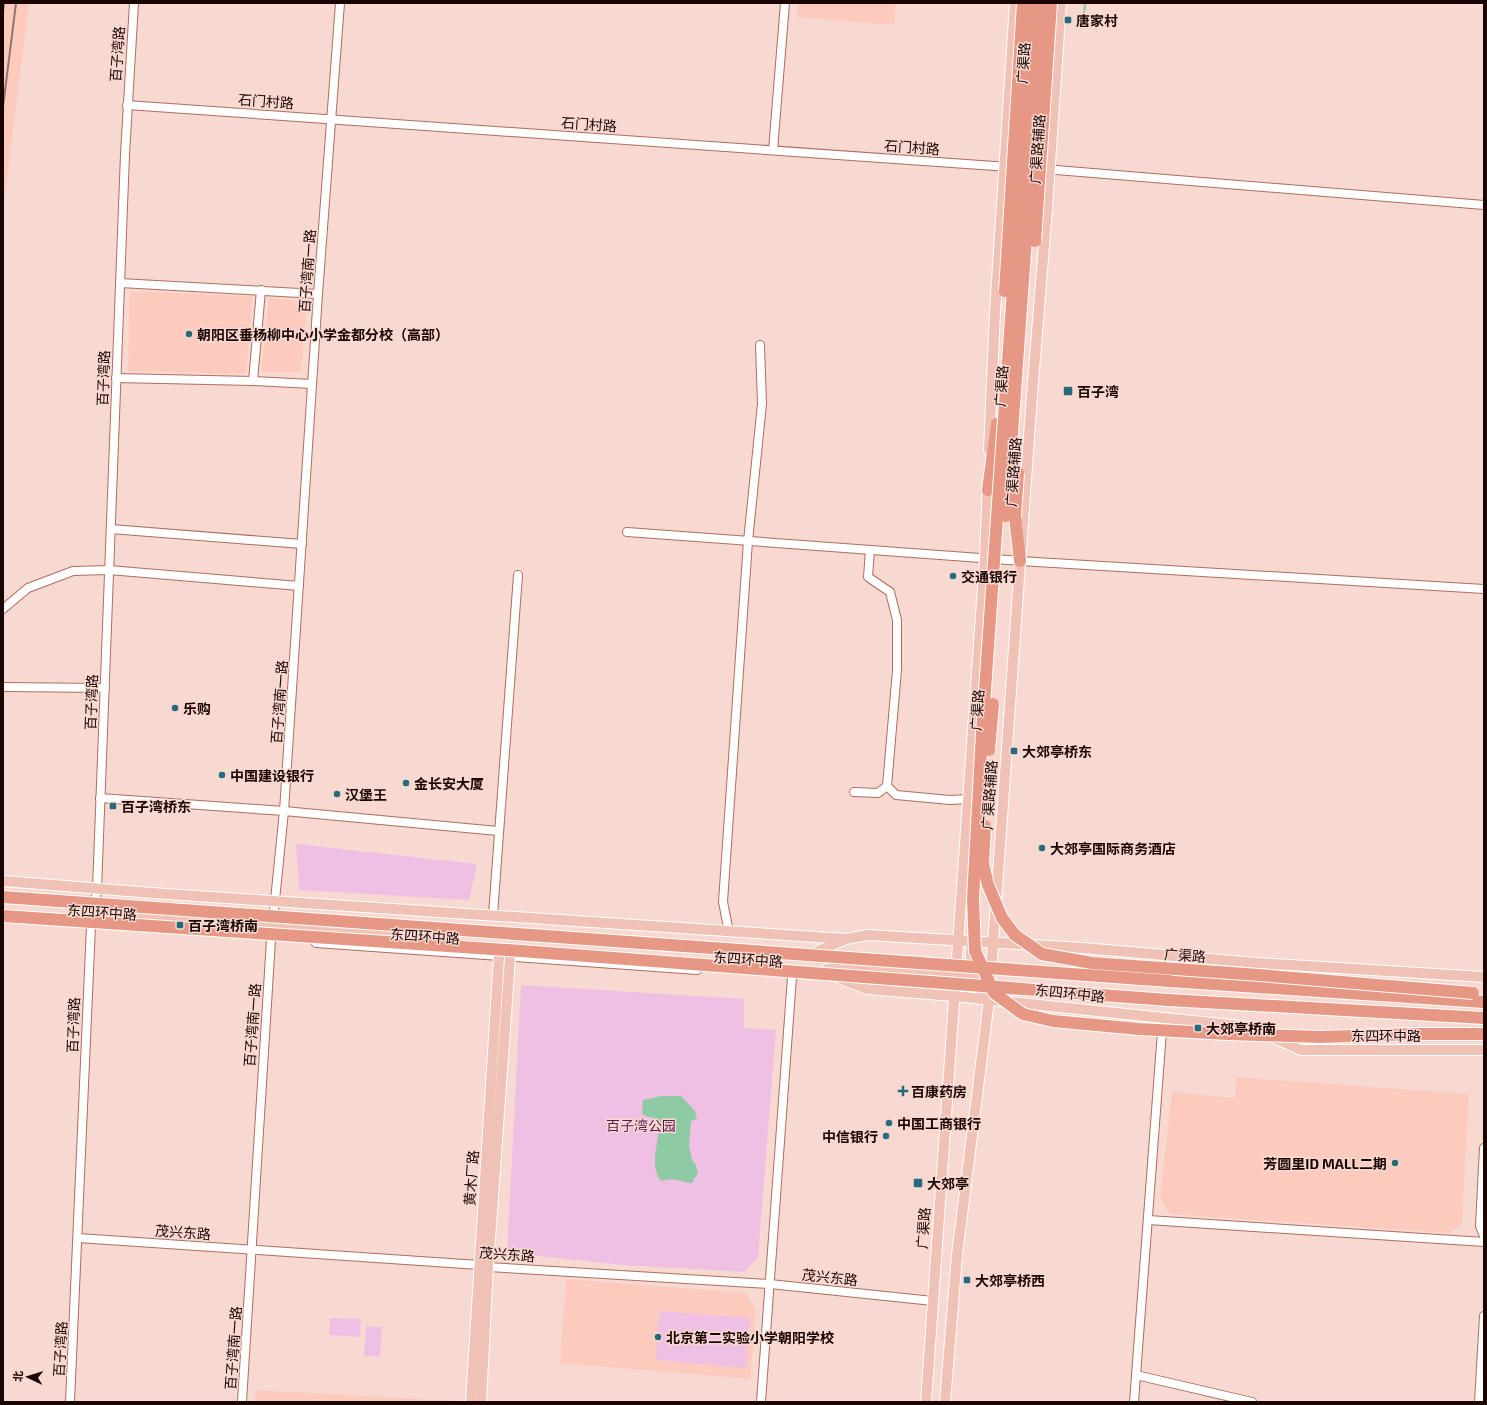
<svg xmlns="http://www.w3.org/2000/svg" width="1487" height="1405" viewBox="0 0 1487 1405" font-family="'Exo 2','Noto Sans SC',sans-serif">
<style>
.built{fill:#fccbbe}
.green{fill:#f0c0e4}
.water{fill:#8ecaa3}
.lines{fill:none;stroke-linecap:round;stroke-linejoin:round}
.stream{stroke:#8ecaa3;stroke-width:2}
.minor-casing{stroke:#af6d5c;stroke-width:10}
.major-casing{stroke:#fff;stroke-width:12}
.highway-casing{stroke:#fff;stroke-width:14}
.minor{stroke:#fff;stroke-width:8}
.major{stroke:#f0c1b5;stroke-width:10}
.highway{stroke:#e69884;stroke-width:12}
.rail{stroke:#8f746f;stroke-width:2}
.highway-bridge-casing{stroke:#fff;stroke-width:14;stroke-linecap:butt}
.highway-bridge{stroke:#e69884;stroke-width:12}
.poi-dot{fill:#266b7b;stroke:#f7d9d1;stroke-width:1.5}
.labels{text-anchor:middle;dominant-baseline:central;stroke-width:3;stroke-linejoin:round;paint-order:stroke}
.poi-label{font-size:14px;font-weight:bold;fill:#1b0502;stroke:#f7d9d1;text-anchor:start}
.street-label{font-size:14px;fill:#1b0502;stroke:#f7d9d1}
.park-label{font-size:14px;fill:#591b4f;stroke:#f7d9d1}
</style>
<rect width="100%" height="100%" fill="#f7d9d1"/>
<g class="built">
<polygon points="3,3 29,3 3,210"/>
<polygon points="798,3 896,3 894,25 797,17"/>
<polygon points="130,291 252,296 246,374 128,371"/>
<polygon points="269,298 307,302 301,372 261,372"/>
<polygon points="1236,1077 1469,1094 1462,1224 1449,1233 1170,1214 1160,1197 1172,1092 1235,1098"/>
<polygon points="566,1279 746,1293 756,1311 750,1379 560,1363"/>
<polygon points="255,1390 455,1401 255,1402"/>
</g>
<g class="green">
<polygon points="296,844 477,864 469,900 299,890"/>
<polygon points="521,985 744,999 744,1028 776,1030 758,1257 745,1272 624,1265 507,1253"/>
<polygon points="660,1311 750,1318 746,1368 656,1360"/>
<polygon points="330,1318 361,1319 360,1337 329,1335"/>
<polygon points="366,1326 382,1327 380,1357 364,1356"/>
</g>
<path class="water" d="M662,1096H681L695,1111L697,1119L691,1121L689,1146L692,1160L695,1163L698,1173L692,1183C679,1182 676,1177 661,1181C645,1161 667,1131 654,1118L648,1117L642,1114L643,1100Z"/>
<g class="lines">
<polyline class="stream" points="1084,16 1085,3"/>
<g class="minor-casing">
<g id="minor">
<polyline points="127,105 1009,167"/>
<polyline points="773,150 785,3"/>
<polyline points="1044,169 1484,205"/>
<polyline points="120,283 318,294"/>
<polyline points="116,378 253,381 312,384"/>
<polyline points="253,381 261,290"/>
<polyline points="111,529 302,544"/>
<polyline points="627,532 1020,561 1484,589"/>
<polyline points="3,609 28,588 73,571 109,570 299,586"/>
<polyline points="3,687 105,688"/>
<polyline points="887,786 896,795 950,800 968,799"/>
<polyline points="854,792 878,793 887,786 897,670 897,620 890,592 868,577 870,550"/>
<polyline points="100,798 284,811 498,831"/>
<polyline points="493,915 518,575"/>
<polyline points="729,932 723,902 748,541 762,404 760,345"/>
<polyline points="316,943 697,970"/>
<polyline points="1484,1148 1480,1226 1484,1236"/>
<polyline points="1148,1220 1484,1242"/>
<polyline points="78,1238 479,1265 488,1267 770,1284 933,1301"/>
<polyline points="1136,1375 1252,1402"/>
<polyline points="70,1402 91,926 97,889 125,154 134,3"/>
<polyline points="242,1402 271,940 284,811 318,294 340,3"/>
<polyline points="761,1402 792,977"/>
<polyline points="1134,1402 1163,1018"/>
<polyline points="1479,1402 1484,1316"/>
</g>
</g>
<g class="major-casing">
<g id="major">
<polyline points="989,450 995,312 1015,3"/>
<polyline points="3,881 152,893 846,939 868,935 1083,948 1256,963 1484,977"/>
<polyline points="109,918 181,919 392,936"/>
<polyline points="972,943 970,965 972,972 983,991"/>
<polyline points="818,951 844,940"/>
<polyline points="827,969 886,969 955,974 983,971"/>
<polyline points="834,976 867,989 954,996 1250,1027 1301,1050 1484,1050"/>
<polyline points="471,1402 499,957"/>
<polyline points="481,1402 488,1267 510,958"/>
<polyline points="926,1402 985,558 988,482"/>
<polyline points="945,1402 957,1255 989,1000 1032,395 1047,208 1061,3"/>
</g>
</g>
<g class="highway-casing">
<g id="highway">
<polyline points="988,490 997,424"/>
<polyline points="1015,517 1020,561"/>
<polyline points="1169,981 1484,1002"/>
<polyline points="1168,1000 1484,1018"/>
</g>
</g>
<use href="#minor" class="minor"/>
<use href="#major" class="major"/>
<use href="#highway" class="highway"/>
<g class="rail">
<polyline points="3,14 4,3"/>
<polyline points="3,107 16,3"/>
</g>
<g class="highway-bridge-casing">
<g id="highway-bridge">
<polyline points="1033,3 982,733 973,899 975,951 994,993 1023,1014 1053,1021 1139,1029 1228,1034 1320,1037 1417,1034 1484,1034"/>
<polyline points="1035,241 1051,3"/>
<polyline points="1005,291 1023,3"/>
<polyline points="1006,516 1043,3"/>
<polyline points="1015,517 1018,473"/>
<polyline points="989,750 993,704"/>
<polyline points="985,826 983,864 988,885 1002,918 1015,935 1042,954 1092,963 1259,975 1473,993"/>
<polyline points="3,897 1169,981"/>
<polyline points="3,916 521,951 1168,1000"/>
</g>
</g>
<use href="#highway-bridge" class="highway-bridge"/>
</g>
<g class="poi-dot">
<rect x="1064" y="16" width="8" height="8" rx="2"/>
<circle cx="189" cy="334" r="4"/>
<rect x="1063" y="386" width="10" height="10" rx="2"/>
<circle cx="953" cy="576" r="4"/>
<circle cx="175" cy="708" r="4"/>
<rect x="1010" y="747" width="8" height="8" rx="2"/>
<circle cx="222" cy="775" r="4"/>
<circle cx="406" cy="783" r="4"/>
<circle cx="337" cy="794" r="4"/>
<rect x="109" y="802" width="8" height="8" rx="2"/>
<circle cx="1042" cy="848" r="4"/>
<rect x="176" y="921" width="8" height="8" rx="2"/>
<rect x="1194" y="1024" width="8" height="8" rx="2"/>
<path d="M901 1085h4v4h4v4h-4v4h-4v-4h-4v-4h4z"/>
<circle cx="889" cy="1123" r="4"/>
<circle cx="886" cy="1136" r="4"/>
<circle cx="1395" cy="1163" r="4"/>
<rect x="913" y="1178" width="10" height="10" rx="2"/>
<rect x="963" y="1276" width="8" height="8" rx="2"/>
<circle cx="658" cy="1337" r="4"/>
</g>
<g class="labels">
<g class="poi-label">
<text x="1076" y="20">唐家村</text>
<text x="197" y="334">朝阳区垂杨柳中心小学金都分校（高部）</text>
<text x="1077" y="391">百子湾</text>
<text x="961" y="576">交通银行</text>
<text x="183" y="708">乐购</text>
<text x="1022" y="751">大郊亭桥东</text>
<text x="230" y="775">中国建设银行</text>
<text x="414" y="783">金长安大厦</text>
<text x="345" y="794">汉堡王</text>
<text x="121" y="806">百子湾桥东</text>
<text x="1050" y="848">大郊亭国际商务酒店</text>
<text x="188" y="925">百子湾桥南</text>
<text x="1206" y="1028">大郊亭桥南</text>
<text x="911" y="1091">百康药房</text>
<text x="897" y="1123">中国工商银行</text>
<text x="878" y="1136" text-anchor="end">中信银行</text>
<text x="1387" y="1163" text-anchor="end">芳圆里ID MALL二期</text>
<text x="927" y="1183">大郊亭</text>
<text x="975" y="1280">大郊亭桥西</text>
<text x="666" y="1337">北京第二实验小学朝阳学校</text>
</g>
<g class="street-label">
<text transform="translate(117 54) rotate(-86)">百子湾路</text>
<text transform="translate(1023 63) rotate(-86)">广渠路</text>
<text transform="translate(266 101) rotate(4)">石门村路</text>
<text transform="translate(589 124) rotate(4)">石门村路</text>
<text transform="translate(912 147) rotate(4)">石门村路</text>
<text transform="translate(1037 149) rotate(-86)">广渠路辅路</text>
<text transform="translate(307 271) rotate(-86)">百子湾南一路</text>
<text transform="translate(103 378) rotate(-88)">百子湾路</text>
<text transform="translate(1001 386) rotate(-86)">广渠路</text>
<text transform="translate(1013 472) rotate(-86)">广渠路辅路</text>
<text transform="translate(91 702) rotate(-88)">百子湾路</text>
<text transform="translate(279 702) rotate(-86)">百子湾南一路</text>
<text transform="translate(977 710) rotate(-86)">广渠路</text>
<text transform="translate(989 795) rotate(-86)">广渠路辅路</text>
<text transform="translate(102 912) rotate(4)">东四环中路</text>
<text transform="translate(425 936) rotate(4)">东四环中路</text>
<text transform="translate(1185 955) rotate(4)">广渠路</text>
<text transform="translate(748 959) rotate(4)">东四环中路</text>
<text transform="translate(1070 993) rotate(6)">东四环中路</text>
<text transform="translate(73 1025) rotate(-88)">百子湾路</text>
<text transform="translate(252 1025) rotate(-86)">百子湾南一路</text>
<text x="1386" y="1035">东四环中路</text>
<text transform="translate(471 1178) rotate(-86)">黄木厂路</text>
<text transform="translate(923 1228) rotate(-86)">广渠路</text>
<text transform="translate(183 1232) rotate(4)">茂兴东路</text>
<text transform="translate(507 1254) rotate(4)">茂兴东路</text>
<text transform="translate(830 1277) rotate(6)">茂兴东路</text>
<text transform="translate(233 1348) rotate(-86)">百子湾南一路</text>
<text transform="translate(60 1349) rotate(-87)">百子湾路</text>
</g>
<g class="park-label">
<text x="641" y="1125">百子湾公园</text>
</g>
</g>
<rect width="1487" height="1405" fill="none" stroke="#1b0502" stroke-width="8"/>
<g transform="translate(28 1377) rotate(274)" stroke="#f7d9d1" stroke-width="3" paint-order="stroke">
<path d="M0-3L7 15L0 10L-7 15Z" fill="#1b0502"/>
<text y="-6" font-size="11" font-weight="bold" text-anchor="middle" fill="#1b0502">北</text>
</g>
</svg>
